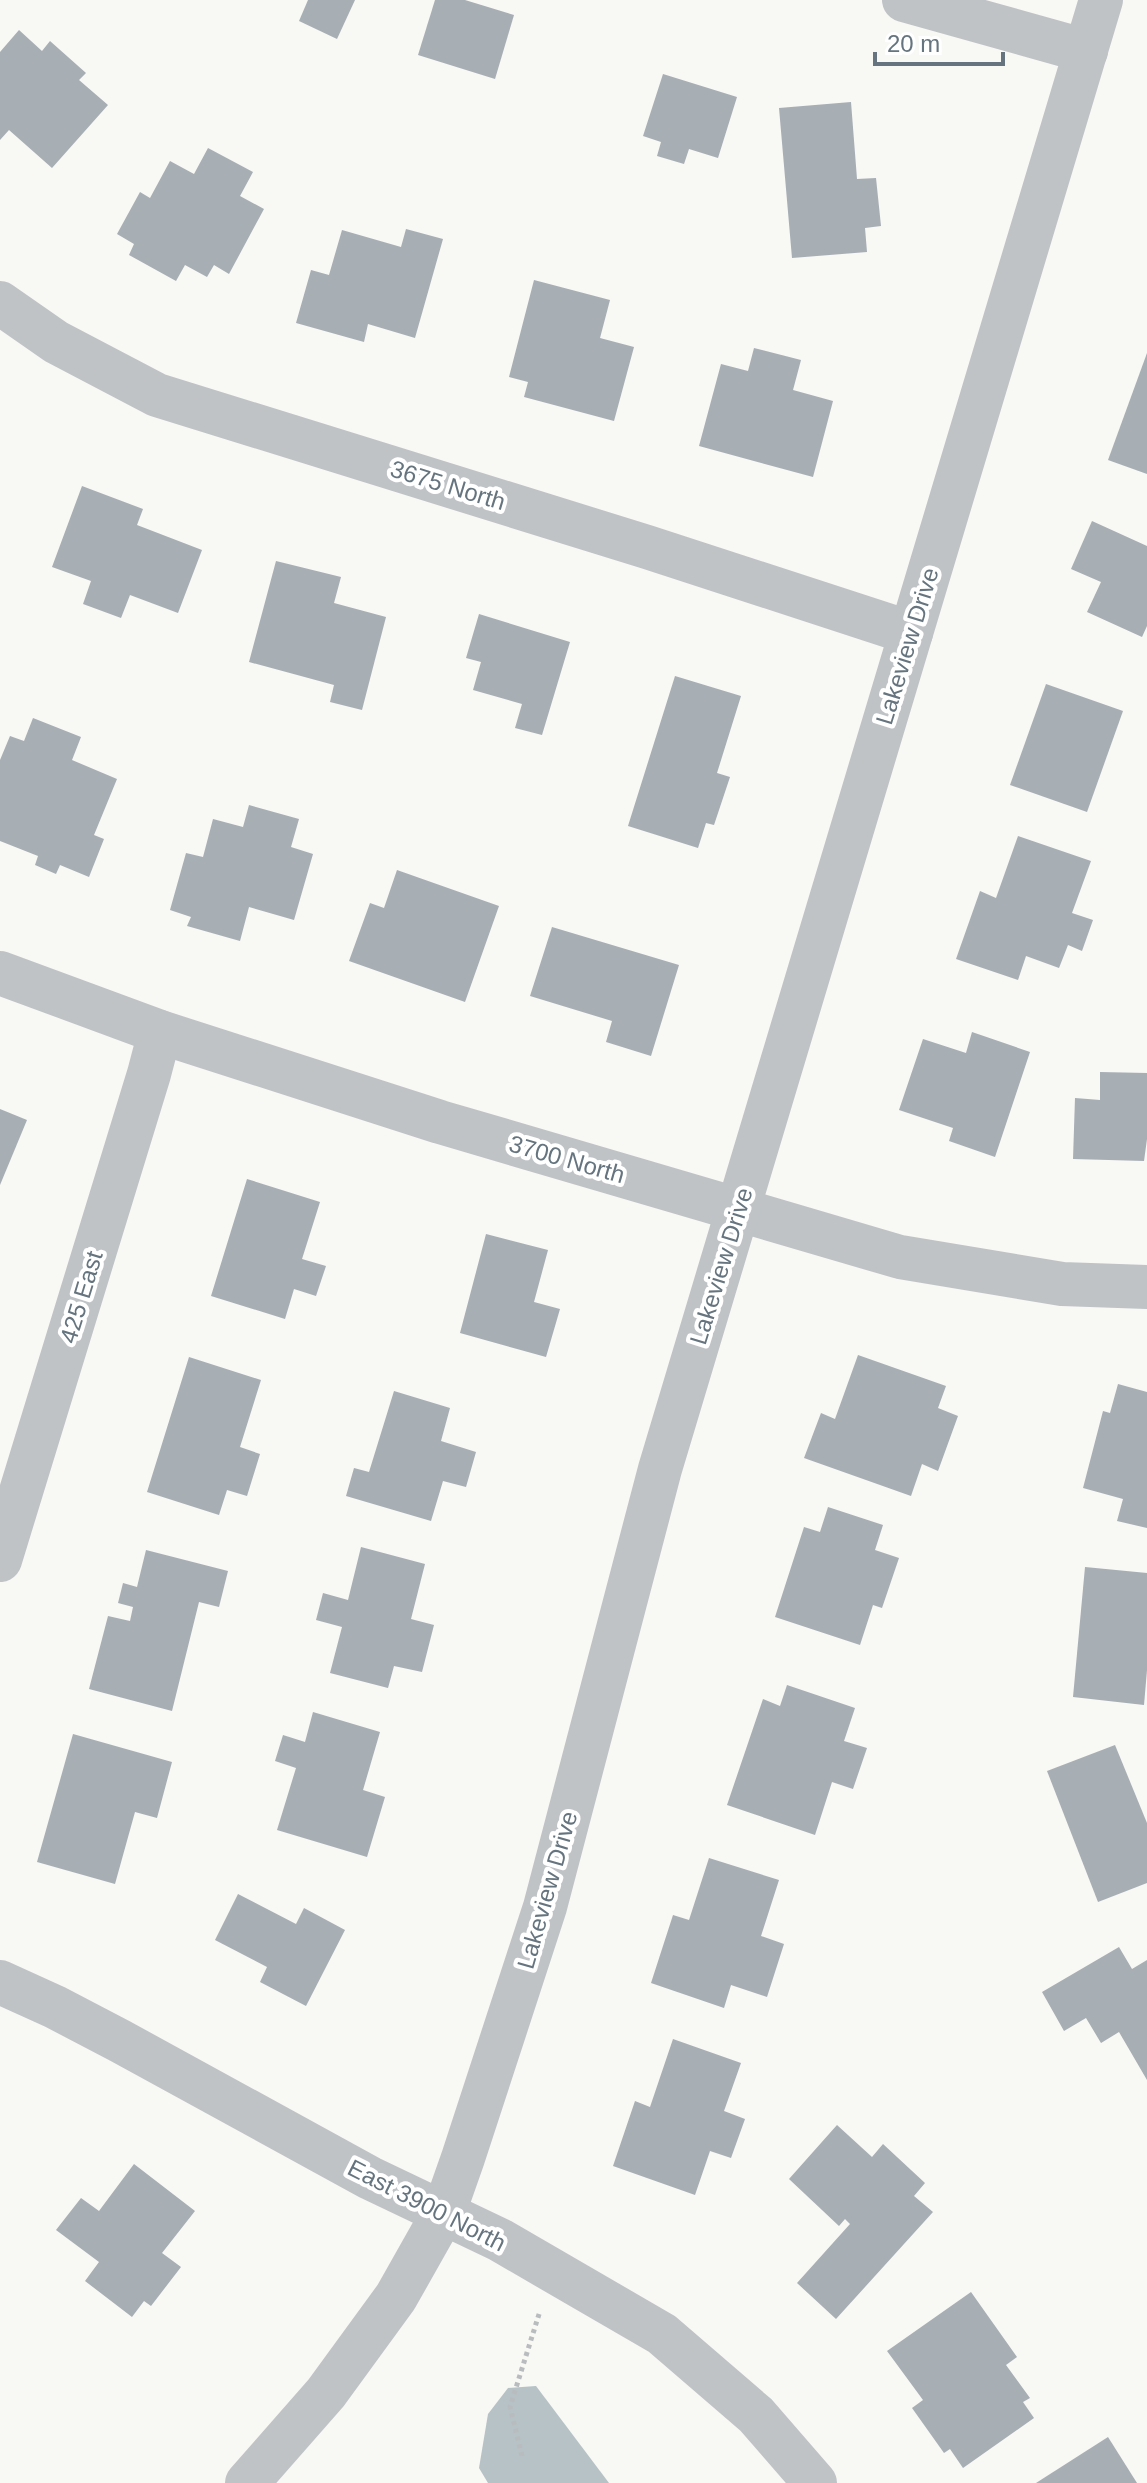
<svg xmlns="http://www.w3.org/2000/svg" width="1147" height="2483" viewBox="0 0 1147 2483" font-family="Arial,sans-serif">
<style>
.water{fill:#b6c2c5}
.building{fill:#a7aeb4}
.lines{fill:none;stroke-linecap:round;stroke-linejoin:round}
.path{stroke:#b9bcbe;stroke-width:5;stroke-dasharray:4 4;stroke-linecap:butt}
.minor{stroke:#bfc3c6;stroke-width:44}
.labels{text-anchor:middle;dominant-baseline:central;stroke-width:8;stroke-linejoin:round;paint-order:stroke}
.street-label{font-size:24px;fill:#65747e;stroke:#fff}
</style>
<rect width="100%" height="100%" fill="#f8f8f5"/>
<polygon class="water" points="536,2386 609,2483 488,2483 479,2468 488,2414 508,2388"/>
<g class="building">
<polygon points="308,0 355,0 337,39 299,21"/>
<polygon points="435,0 465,0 514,15 495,79 418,55"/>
<polygon points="19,30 42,51 50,41 86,73 79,80 108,105 52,168 9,130 0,140 0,52"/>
<polygon points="663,74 737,97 718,158 689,149 684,164 657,156 661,142 643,136"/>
<polygon points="851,102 857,179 876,178 881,226 865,228 867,252 792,258 779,108"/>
<polygon points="208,148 253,172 240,196 264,209 229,274 214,265 207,277 185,265 176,281 129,255 134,244 117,234 140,192 150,198 170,161 194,174"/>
<polygon points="406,229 443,239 415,338 368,324 364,342 296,323 311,270 329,275 342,230 401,247"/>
<polygon points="534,280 610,300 600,338 634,347 614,421 524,397 528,382 509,377"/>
<polygon points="754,348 801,360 793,390 833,401 813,477 699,446 721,364 748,371"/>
<polygon points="1147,353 1147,474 1108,460"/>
<polygon points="82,486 143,509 137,525 202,550 178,613 130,595 121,618 83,604 91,581 52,567"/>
<polygon points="1092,521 1147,546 1147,626 1142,637 1087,612 1101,582 1071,569"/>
<polygon points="276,561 341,577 334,603 386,617 362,710 330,702 334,685 249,662"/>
<polygon points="479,614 570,642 542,735 515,728 522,704 473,690 481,662 466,658"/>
<polygon points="675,676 741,696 717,773 730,777 714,825 706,823 698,848 628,826"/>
<polygon points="1046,684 1123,711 1087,812 1010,785"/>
<polygon points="33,718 81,737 72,760 117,779 94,835 104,839 89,877 60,865 56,874 35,865 38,856 0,841 0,760 10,736 24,741"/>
<polygon points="249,805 299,819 291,847 313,854 294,920 249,907 240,941 187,926 191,917 170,910 186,853 203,857 213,819 243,827"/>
<polygon points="1018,836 1091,861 1072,913 1093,920 1082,951 1068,945 1059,968 1026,956 1018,980 956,959 980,891 996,898"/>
<polygon points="397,870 499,906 465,1002 349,961 370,903 384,908"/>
<polygon points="552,927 679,965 651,1056 606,1042 612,1021 530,996"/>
<polygon points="972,1032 1030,1052 995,1157 949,1141 953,1128 899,1110 923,1039 966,1053"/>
<polygon points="1100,1072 1147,1073 1147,1139 1144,1161 1073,1159 1075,1098 1100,1100"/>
<polygon points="0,1109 27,1120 0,1185"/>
<polygon points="247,1179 320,1202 302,1259 326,1266 316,1296 294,1289 285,1319 211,1296"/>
<polygon points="486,1234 548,1250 534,1302 560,1309 546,1357 460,1333"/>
<polygon points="858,1355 946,1386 938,1408 958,1416 938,1471 922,1464 911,1496 804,1458 821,1413 835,1419"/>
<polygon points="189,1357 261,1380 240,1447 260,1454 247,1496 227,1490 219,1515 147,1492"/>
<polygon points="1118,1384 1147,1392 1147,1528 1117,1521 1123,1499 1083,1488 1103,1411 1110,1413"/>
<polygon points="394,1391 450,1408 441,1441 476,1452 466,1487 443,1481 431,1521 346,1496 354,1468 369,1472"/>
<polygon points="828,1507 883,1525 875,1550 899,1558 882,1608 873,1605 860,1645 775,1617 804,1527 820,1532"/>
<polygon points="361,1547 425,1564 411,1619 434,1625 422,1672 394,1666 388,1688 330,1673 342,1627 316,1620 323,1593 348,1600"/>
<polygon points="146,1550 228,1571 219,1607 199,1602 172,1711 89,1689 108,1616 130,1621 133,1607 118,1603 123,1583 137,1587"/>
<polygon points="1085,1567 1147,1573 1147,1670 1144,1705 1073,1697"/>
<polygon points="787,1685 855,1708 844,1741 867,1748 853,1789 832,1782 815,1835 727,1805 763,1699 780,1706"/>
<polygon points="313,1712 380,1732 363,1790 385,1797 367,1857 277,1830 296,1768 275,1761 283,1735 305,1742"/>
<polygon points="73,1734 172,1762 157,1818 135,1812 115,1884 37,1862"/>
<polygon points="1115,1745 1147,1823 1147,1883 1098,1902 1047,1771"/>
<polygon points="709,1858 779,1880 761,1936 784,1944 767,1997 731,1985 724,2008 651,1983 673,1915 689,1920"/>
<polygon points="238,1894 296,1924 304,1908 345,1930 306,2006 260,1982 267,1967 215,1940"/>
<polygon points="1119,1947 1132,1969 1147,1960 1147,2080 1119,2032 1101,2043 1086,2018 1064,2031 1042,1992"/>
<polygon points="673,2039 741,2063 724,2111 745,2119 731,2158 710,2151 695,2195 613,2166 635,2101 650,2107"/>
<polygon points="837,2125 872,2157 883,2144 925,2183 914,2196 933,2212 836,2319 797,2283 850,2224 845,2219 839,2226 789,2179"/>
<polygon points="134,2164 195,2211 162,2253 181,2267 151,2306 144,2301 132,2317 85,2281 99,2262 56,2230 81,2198 99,2211"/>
<polygon points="971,2292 1017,2357 1006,2365 1030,2398 1023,2402 1034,2418 963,2468 950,2449 944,2453 912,2408 923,2400 887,2351"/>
<polygon points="1108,2437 1137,2483 1036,2483"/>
</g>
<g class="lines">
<polyline class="path" points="522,2456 510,2407 540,2311"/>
<g class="minor">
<polyline points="904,0 1086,51"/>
<polyline points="0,303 56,342 157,395 647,547 911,633"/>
<polyline points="0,973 160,1032 440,1122 900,1257 1062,1284 1147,1287"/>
<polyline points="0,1560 149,1074 160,1032"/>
<polyline points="0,1982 55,2007 120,2041 370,2178 500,2240 662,2334 756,2415 815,2483"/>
<polyline points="247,2483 326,2393 396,2297 444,2212 463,2158 545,1907 660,1469 1101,0"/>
</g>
</g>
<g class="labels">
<g class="street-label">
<text transform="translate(448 485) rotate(17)">3675 North</text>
<text transform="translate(907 646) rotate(-73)">Lakeview Drive</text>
<text transform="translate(567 1159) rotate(16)">3700 North</text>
<text transform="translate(721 1266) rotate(-73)">Lakeview Drive</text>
<text transform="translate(81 1297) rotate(-73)">425 East</text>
<text transform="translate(547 1890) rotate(-74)">Lakeview Drive</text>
<text transform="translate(427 2205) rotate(27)">East 3900 North</text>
</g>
</g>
<path d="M875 52v12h128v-12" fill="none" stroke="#65747e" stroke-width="4"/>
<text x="887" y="52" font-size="24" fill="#65747e" stroke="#ffffff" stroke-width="6" paint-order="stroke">20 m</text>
</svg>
